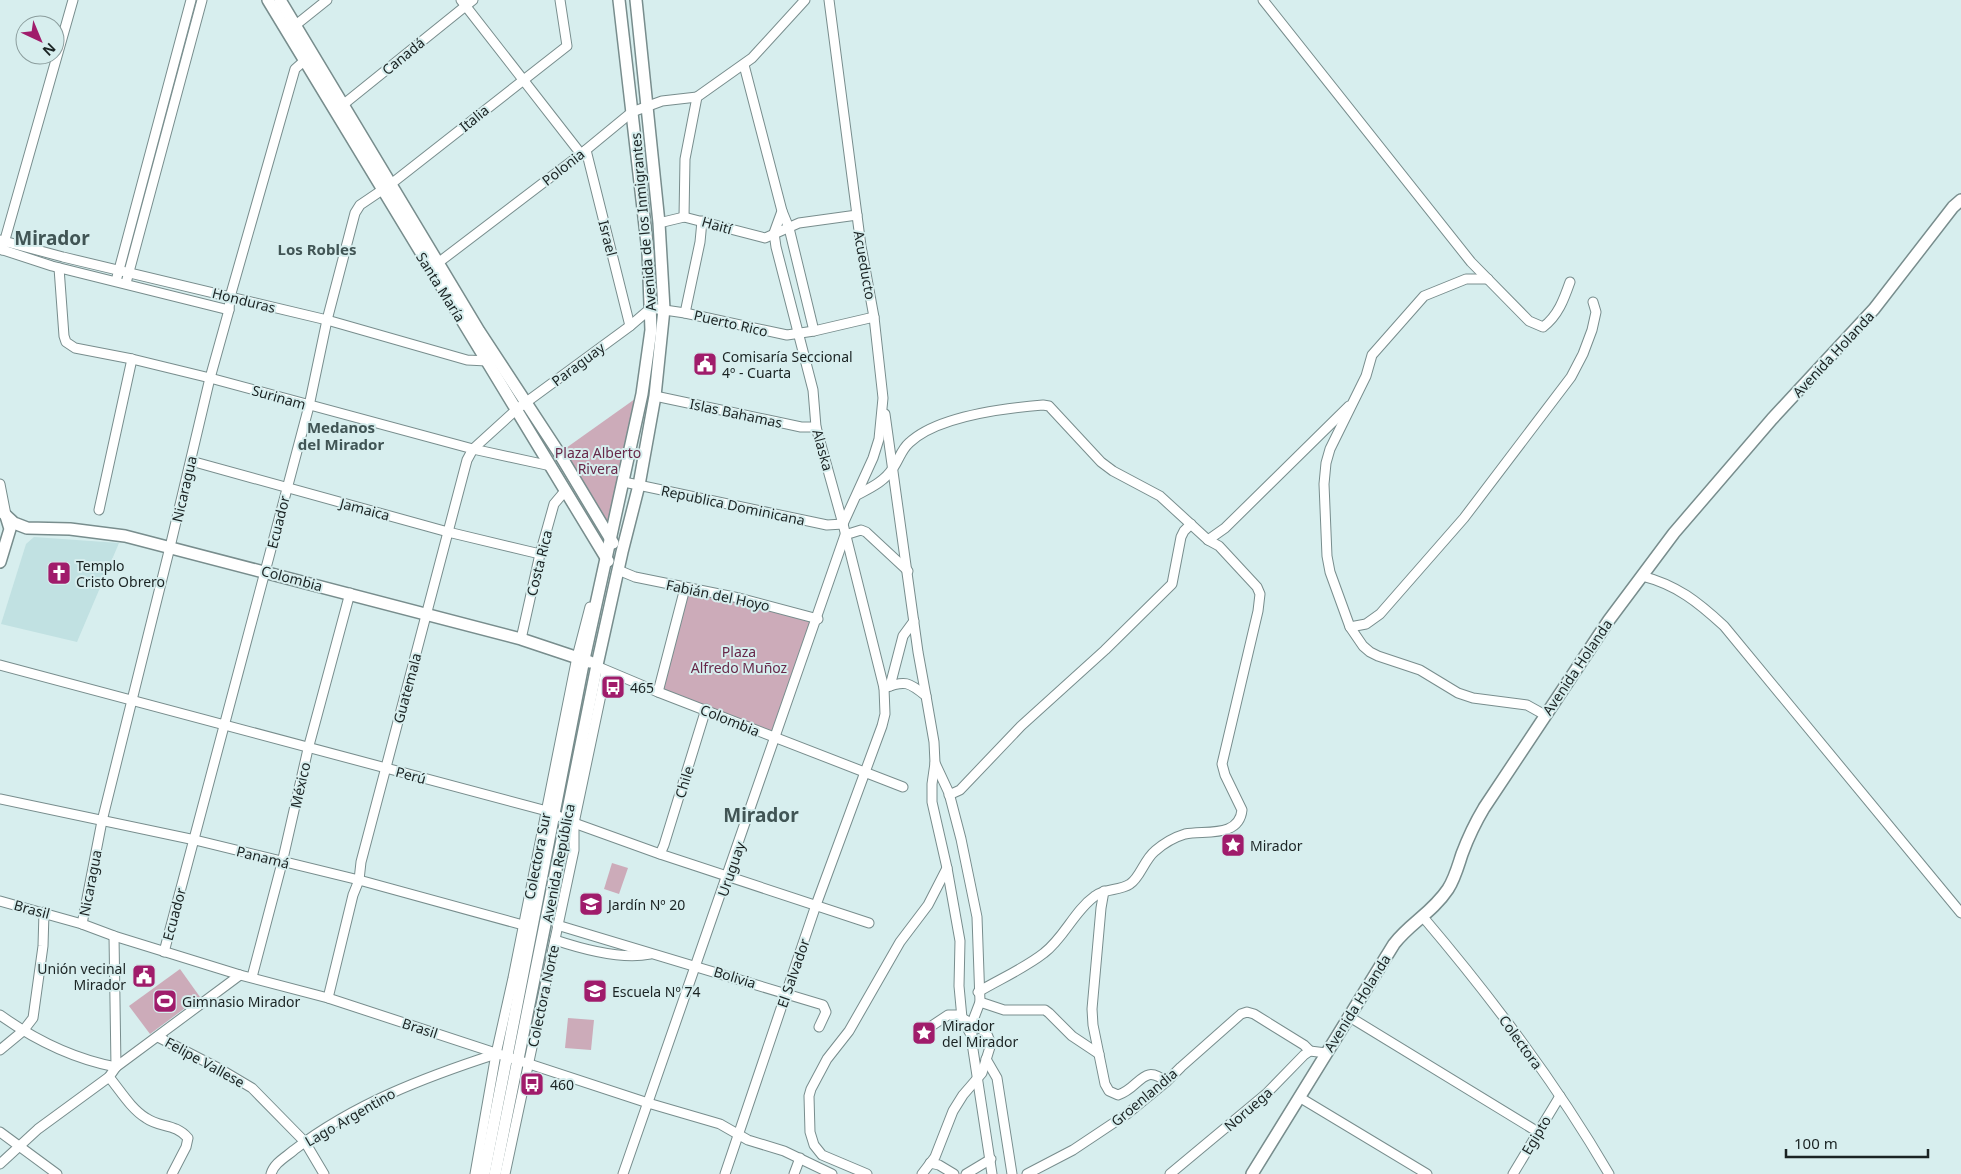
<svg xmlns="http://www.w3.org/2000/svg" width="1961" height="1174" viewBox="0 0 1961 1174" font-family="'Noto Sans',sans-serif">
<style>
.built{fill:#c1e1e2}
.green{fill:#ccabb9}
.lines{fill:none;stroke-linecap:round;stroke-linejoin:round}
.street-casing{stroke:#788d8d;stroke-width:11}
.secondary-casing{stroke:#788d8d;stroke-width:14}
.street{stroke:#fff;stroke-width:9}
.secondary{stroke:#fff;stroke-width:11}
.labels{text-anchor:middle;dominant-baseline:central;stroke-width:4;stroke-linejoin:round;paint-order:stroke}
.street-label{font-size:14px;fill:#1a2323;stroke:#d7eeee}
.poi-label{font-size:14px;fill:#1a2323;stroke:#d7eeee;text-anchor:start}
.park-label{font-size:14px;fill:#672849;stroke:#d7eeee}
.neighbourhood-label{font-size:15px;font-weight:bold;fill:#415555;stroke:#d7eeee}
.district-label{font-size:19px;font-weight:bold;fill:#415555;stroke:#d7eeee}
</style>
<rect width="100%" height="100%" fill="#d7eeee"/>
<polygon class="built" points="34,537 119,543 77,642 1,624 26,544"/>
<g class="green">
<polygon points="642,394 611,540 559,453"/>
<polygon points="685,588 818,619 774,737 658,692"/>
<polygon points="612,863 628,868 619,894 604,889"/>
<polygon points="180,969 200,997 150,1034 129,1006"/>
<polygon points="568,1018 594,1020 591,1050 565,1048"/>
</g>
<g class="lines">
<g class="street-casing">
<g id="street">
<polyline points="461,0 581,154"/>
<polyline points="829,0 861,246 874,317 883,398 879,439 873,458 843,524"/>
<path d="M1263,0L1471,262L1529,321L1543,327C1558,316 1564,299 1570,282"/>
<polyline points="292,28 327,0"/>
<polyline points="339,108 473,0"/>
<polyline points="586,150 630,326"/>
<polyline points="782,211 789,228 814,331"/>
<polyline points="684,217 685,159 697,97 752,58 805,0"/>
<polyline points="659,223 684,217 765,238 799,223 857,215"/>
<polyline points="0,240 63,257 327,320 467,360 487,361"/>
<polyline points="0,249 52,266 229,310"/>
<polyline points="2,250 73,0"/>
<polyline points="434,266 581,154 632,112 662,101 697,97"/>
<polyline points="59,268 64,336 66,342 75,348 132,359 210,378 473,449 551,466"/>
<polyline points="1488,279 1466,279 1424,296 1372,355 1366,376 1330,449 1326,463 1324,484 1327,556 1330,572 1350,627 1363,646 1370,652 1378,656 1420,670 1458,693 1473,698 1527,705 1545,715"/>
<polyline points="116,281 191,0"/>
<polyline points="126,283 202,0"/>
<polyline points="685,313 700,242 702,221"/>
<polyline points="655,396 801,427 816,427"/>
<polyline points="885,414 918,652 926,696"/>
<polyline points="191,461 448,532 540,554"/>
<polyline points="624,482 827,525 843,524"/>
<polyline points="0,484 6,515"/>
<path d="M857,495C870,488 884,482 893,468C899,460 901,450 909,443C937,416 1006,408 1043,405L1049,406L1101,462L1113,471L1160,496L1208,540L1219,546L1257,587L1260,594L1258,611L1222,764L1225,775L1242,810C1239,838 1205,830 1185,834C1175,837 1163,844 1155,851C1144,860 1140,878 1130,884C1120,891 1105,888 1095,896C1074,911 1064,938 1044,953C1025,968 1000,979 978,992"/>
<polyline points="99,510 132,359"/>
<polyline points="1208,540 1225,528 1349,406"/>
<polyline points="618,570 635,577 739,598 818,619"/>
<path d="M1642,576C1677,585 1698,602 1724,626L1961,913"/>
<polyline points="1350,627 1366,624 1380,614 1464,518 1571,377 1583,354 1592,330 1596,312 1593,302"/>
<polyline points="521,639 540,554 554,504 565,491"/>
<polyline points="0,665 547,811 574,823 660,854 869,923"/>
<polyline points="601,668 658,692 903,787"/>
<polyline points="890,686 903,636 914,621"/>
<path d="M884,688C905,680 909,682 926,696L934,742L935,763L949,793L961,839L977,917L980,1002L972,1023V1043L992,1174"/>
<polyline points="658,692 685,588"/>
<polyline points="935,763 932,784 932,802 947,868 960,941 959,986 962,1018 972,1037"/>
<polyline points="949,795 960,790 1021,726 1105,650 1172,584 1181,537 1184,531 1191,524"/>
<polyline points="0,799 195,840 359,880 523,925"/>
<polyline points="660,854 664,845 706,709"/>
<path d="M1104,891L1101,908L1092,1009L1093,1025L1105,1084L1109,1091L1118,1095C1140,1088 1143,1062 1166,1082"/>
<polyline points="0,901 82,924 114,936 240,975 328,998 648,1103 720,1124 748,1140 784,1151 832,1174"/>
<path d="M1423,917C1491,997 1556,1083 1609,1174"/>
<polyline points="82,924 102,821 170,547 210,378 229,310 230,297 295,69 304,61"/>
<polyline points="557,925 823,1005 826,1012 819,1027"/>
<polyline points="114,936 116,1067"/>
<path d="M555,940C582,949 622,960 650,954"/>
<polyline points="164,952 309,406 327,320 355,213 360,205 391,184 567,46 560,0"/>
<polyline points="252,977 282,863 308,749 350,593"/>
<polyline points="328,998 353,895 359,880 361,862 467,460 473,449 517,409 630,326 651,308 685,313 787,335 814,331 874,317"/>
<polyline points="980,1002 1004,1010 1045,1010 1049,1013 1072,1036 1099,1054"/>
<path d="M0,1015C35,1040 74,1059 116,1067"/>
<polyline points="1348,1016 1538,1132"/>
<polyline points="921,1033 948,1015 957,1015 986,1032 989,1039 990,1047 982,1073 963,1095 953,1111 935,1157 922,1174"/>
<polyline points="158,1037 220,1069 252,1088 305,1142 324,1174"/>
<polyline points="0,1050 23,1031 33,1018 43,946 44,912"/>
<polyline points="986,1059 997,1078 1012,1174"/>
<path d="M109,1077C120,1090 131,1109 146,1118C160,1128 175,1123 188,1138L186,1147L172,1174"/>
<polyline points="1299,1097 1427,1174"/>
<polyline points="0,1132 57,1174"/>
<polyline points="930,1163 939,1165 954,1174"/>
<polyline points="0,1164 38,1129 109,1077 116,1067 240,975"/>
<path d="M271,1174C274,1163 286,1157 294,1150C354,1104 425,1077 496,1054"/>
<polyline points="475,1174 496,1054 513,978 577,657 590,607"/>
<polyline points="505,1174 574,850 574,823 606,671"/>
<polyline points="623,1174 845,535 861,530 866,532 908,571"/>
<polyline points="725,1174 816,905 882,726 885,714 884,688 843,524 816,427 813,390 776,247 774,233 782,211 744,65"/>
<polyline points="794,1174 800,1158"/>
<polyline points="867,1174 822,1155 814,1145 810,1132 809,1096 811,1089 827,1059 849,1031 900,942 928,905 947,868"/>
<polyline points="966,1174 991,1159"/>
<polyline points="1027,1174 1073,1150 1127,1114 1166,1082 1181,1067 1241,1014 1247,1012 1254,1014 1304,1045 1310,1051"/>
<polyline points="1170,1174 1266,1094 1304,1055 1310,1051 1326,1053"/>
<polyline points="1513,1174 1560,1096"/>
</g>
</g>
<g class="secondary-casing">
<g id="secondary">
<polyline points="268,0 608,561"/>
<polyline points="280,0 479,331 559,453 613,543"/>
<polyline points="0,510 14,523 27,528 70,529 125,536 521,639 590,662"/>
<polyline points="0,562 10,529 6,516"/>
<polyline points="484,1174 584,659 642,394 651,330 648,252 619,0"/>
<polyline points="495,1174 597,665 622,552 639,485 655,396 664,309 659,223 636,0"/>
<path d="M1252,1174L1394,944C1410,923 1432,913 1448,889C1455,878 1458,866 1462,854C1468,838 1475,823 1484,808L1609,620L1674,533L1772,419L1874,309L1953,207L1961,200"/>
</g>
</g>
<use href="#street" class="street"/>
<use href="#secondary" class="secondary"/>
</g>
<defs>
<g id="civic-square" transform="scale(1.25)"><rect x="-9" y="-9" width="18" height="18" rx="4" fill="#a01c6b" stroke="#d7eeee"/><path d="M-.6-6.5H3V-4.5H.6V-3L4-1V1h2V6H-6V1h2V-1L-.6-3ZM-1.2 2.5V6h2.4V2.5Z" fill="#fff"/></g>
<g id="church-square" transform="scale(1.25)"><rect x="-9" y="-9" width="18" height="18" rx="4" fill="#a01c6b" stroke="#d7eeee"/><path d="M-1.2-6h2.4v3.5h3.3v2.4h-3.3V6h-2.4V-.1h-3.3v-2.4h3.3Z" fill="#fff"/></g>
<g id="bus-square" transform="scale(1.25)"><rect x="-9" y="-9" width="18" height="18" rx="4" fill="#a01c6b" stroke="#d7eeee"/><path d="M-5-6H5V4H4V6H2V4H-2V6H-4V4H-5ZM-3.5-4V0h7V-4ZM-3.5 1.2v1.5H-2V1.2ZM2 1.2v1.5H3.5V1.2Z" fill="#fff"/></g>
<g id="sight-square" transform="scale(1.25)"><rect x="-9" y="-9" width="18" height="18" rx="4" fill="#a01c6b" stroke="#d7eeee"/><path d="M0-6L1.8-2.2L6-1.7L2.9 1.2L3.7 5.4L0 3.3L-3.7 5.4L-2.9 1.2L-6-1.7L-1.8-2.2Z" fill="#fff"/></g>
<g id="school-square" transform="scale(1.25)"><rect x="-9" y="-9" width="18" height="18" rx="4" fill="#a01c6b" stroke="#d7eeee"/><path d="M0-5L7-2L0 1L-7-2ZM-4 1L0 2.5L4 1V4Q0 6-4 4Z" fill="#fff"/></g>
<g id="stadium-square" transform="scale(1.25)"><rect x="-9" y="-9" width="18" height="18" rx="4" fill="#a01c6b" stroke="#d7eeee"/><path d="M0-5a6.5 5 0 1 0 0 10a6.5 5 0 1 0 0-10ZM-3.5-1.8h7v3.6h-7Z" fill="#fff"/></g>
</defs>
<g fill-rule="evenodd">
<use href="#civic-square" x="705" y="364"/>
<use href="#church-square" x="59" y="573"/>
<use href="#bus-square" x="613" y="687"/>
<use href="#sight-square" x="1233" y="845"/>
<use href="#school-square" x="591" y="904"/>
<use href="#civic-square" x="144" y="976"/>
<use href="#school-square" x="595" y="991"/>
<use href="#stadium-square" x="165" y="1001"/>
<use href="#sight-square" x="924" y="1033"/>
<use href="#bus-square" x="532" y="1084"/>
</g>
<g class="labels">
<g class="street-label">
<text transform="translate(403 56) rotate(-39)">Canadá</text>
<text transform="translate(474 118) rotate(-39)">Italia</text>
<text transform="translate(563 167) rotate(-38)">Polonia</text>
<text transform="translate(643 222) rotate(-95)">Avenida de los Inmigrantes</text>
<text transform="translate(717 225) rotate(16)">Haití</text>
<text transform="translate(608 238) rotate(76)">Israel</text>
<text transform="translate(865 265) rotate(80)">Acueducto</text>
<text transform="translate(441 287) rotate(58)">Santa María</text>
<text transform="translate(244 300) rotate(14)">Honduras</text>
<text transform="translate(731 323) rotate(13)">Puerto Rico</text>
<text transform="translate(1833 354) rotate(-47)">Avenida Holanda</text>
<text transform="translate(578 364) rotate(-37)">Paraguay</text>
<text transform="translate(279 397) rotate(16)">Surinam</text>
<text transform="translate(736 413) rotate(12)">Islas Bahamas</text>
<text transform="translate(823 450) rotate(75)">Alaska</text>
<text transform="translate(184 489) rotate(-77)">Nicaragua</text>
<text transform="translate(733 505) rotate(12)">Republica Dominicana</text>
<text transform="translate(365 509) rotate(15)">Jamaica</text>
<text transform="translate(278 522) rotate(-76)">Ecuador</text>
<text transform="translate(539 563) rotate(-76)">Costa Rica</text>
<text transform="translate(292 578) rotate(15)">Colombia</text>
<text transform="translate(718 595) rotate(12)">Fabián del Hoyo</text>
<text transform="translate(1577 667) rotate(-56)">Avenida Holanda</text>
<text transform="translate(407 688) rotate(-75)">Guatemala</text>
<text transform="translate(730 720) rotate(22)">Colombia</text>
<text transform="translate(411 775) rotate(15)">Perú</text>
<text transform="translate(684 782) rotate(-73)">Chile</text>
<text transform="translate(300 785) rotate(-77)">México</text>
<text transform="translate(537 856) rotate(-79)">Colectora Sur</text>
<text transform="translate(263 857) rotate(14)">Panamá</text>
<text transform="translate(558 863) rotate(-79)">Avenida República</text>
<text transform="translate(731 869) rotate(-71)">Uruguay</text>
<text transform="translate(90 883) rotate(-79)">Nicaragua</text>
<text transform="translate(32 909) rotate(15)">Brasil</text>
<text transform="translate(174 914) rotate(-75)">Ecuador</text>
<text transform="translate(793 973) rotate(-71)">El Salvador</text>
<text transform="translate(735 977) rotate(17)">Bolivia</text>
<text transform="translate(543 996) rotate(-78)">Colectora Norte</text>
<text transform="translate(1357 1003) rotate(-58)">Avenida Holanda</text>
<text transform="translate(420 1028) rotate(18)">Brasil</text>
<text transform="translate(1521 1042) rotate(54)">Colectora</text>
<text transform="translate(205 1062) rotate(29)">Felipe Vallese</text>
<text transform="translate(1144 1097) rotate(-40)">Groenlandia</text>
<text transform="translate(1248 1109) rotate(-41)">Noruega</text>
<text transform="translate(350 1117) rotate(-30)">Lago Argentino</text>
<text transform="translate(1536 1135) rotate(-59)">Egipto</text>
</g>
<g class="poi-label">
<text x="722" y="356">Comisaría Seccional<tspan x="722" dy="16">4º - Cuarta</tspan></text>
<text x="76" y="565">Templo<tspan x="76" dy="16">Cristo Obrero</tspan></text>
<text x="630" y="687">465</text>
<text x="1250" y="845">Mirador</text>
<text x="608" y="904">Jardín Nº 20</text>
<text x="126" y="968" text-anchor="end">Unión vecinal<tspan x="126" dy="16">Mirador</tspan></text>
<text x="612" y="991">Escuela Nº 74</text>
<text x="182" y="1001">Gimnasio Mirador</text>
<text x="942" y="1025">Mirador<tspan x="942" dy="16">del Mirador</tspan></text>
<text x="550" y="1084">460</text>
</g>
<g class="park-label">
<text x="598" y="452">Plaza Alberto<tspan x="598" dy="16">Rivera</tspan></text>
<text x="739" y="651">Plaza<tspan x="739" dy="16">Alfredo Muñoz</tspan></text>
</g>
<g class="neighbourhood-label">
<text x="317" y="249">Los Robles</text>
<text x="341" y="427">Medanos<tspan x="341" dy="17">del Mirador</tspan></text>
</g>
<g class="district-label">
<text x="52" y="238">Mirador</text>
<text x="761" y="815">Mirador</text>
</g>
</g>
<g transform="translate(40 40) rotate(136)"><circle r="24" fill="#d7eeee" stroke="#8b9d9d"/>
<path d="M0-4L9 19L0 12L-9 19Z" fill="#a01c6b"/>
<text y="-8" font-size="14" font-weight="bold" text-anchor="middle" fill="#1a2323">N</text>
</g>
<path d="M1786 1149v8h142v-8" fill="none" stroke="#1a2323" stroke-width="2.5"/>
<text x="1794" y="1149" font-size="15" fill="#1a2323" stroke="#d7eeee" stroke-width="4" paint-order="stroke">100 m</text>
</svg>
